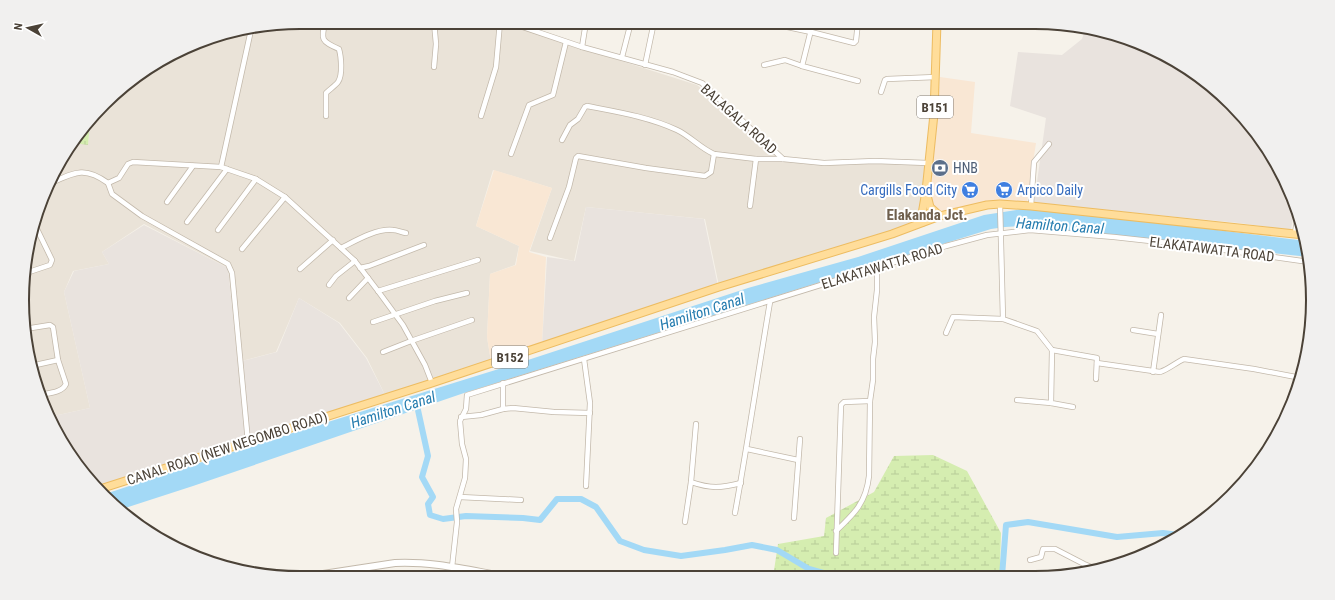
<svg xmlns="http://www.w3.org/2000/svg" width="1335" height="600" viewBox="0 0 1335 600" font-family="'Roboto Condensed',sans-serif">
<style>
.residential{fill:#eae3d8}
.commercial{fill:#f9e7d4}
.industrial{fill:#e9e3de}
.wetland{fill:url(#wetland-marsh)}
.water{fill:#a3d9f6}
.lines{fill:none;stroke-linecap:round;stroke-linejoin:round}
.canal{stroke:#a3d9f6;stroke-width:6}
.minor-casing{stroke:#c3b9ab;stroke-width:6}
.tertiary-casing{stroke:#c3b9ab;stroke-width:8}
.primary-casing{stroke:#edbc61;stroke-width:9}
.minor{stroke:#fff;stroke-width:4.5}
.tertiary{stroke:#fff;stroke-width:6}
.primary{stroke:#ffdd9a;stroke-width:7}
.labels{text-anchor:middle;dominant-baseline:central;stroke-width:4;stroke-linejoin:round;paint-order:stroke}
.shield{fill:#fff;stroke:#817b73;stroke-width:1}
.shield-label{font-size:13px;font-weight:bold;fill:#4b4237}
.street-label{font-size:14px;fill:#4b4237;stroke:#fff}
.service-label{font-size:14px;fill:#4e5e75;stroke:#fff;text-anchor:start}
.shop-label{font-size:14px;fill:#366cbe;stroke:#fff;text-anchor:end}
.neighbourhood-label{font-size:15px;font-weight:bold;fill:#6f5f4d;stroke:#fff}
.water-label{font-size:15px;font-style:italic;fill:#247caf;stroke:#fff}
.rim{fill:none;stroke:#4b4237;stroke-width:2}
</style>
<defs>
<pattern id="wetland-marsh" width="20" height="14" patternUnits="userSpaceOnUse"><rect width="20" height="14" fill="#d5edb0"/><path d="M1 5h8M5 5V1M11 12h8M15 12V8" fill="none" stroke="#b8cc98"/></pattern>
</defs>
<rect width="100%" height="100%" fill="#f6f2ea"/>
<polygon class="residential" points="300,22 502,23 697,85 723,106 782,160 927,165 922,222 719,286 705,219 586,207 574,261 530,251 552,188 493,170 476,226 519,246 515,265 490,274 487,337 491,362 385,395 367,358 340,323 299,298 276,352 238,362 228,268 144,224 102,252 109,264 73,271 64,292 90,408 49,417 37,389 24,337 27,246 59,161 74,143 88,144 90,123 117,91 161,59 210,37"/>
<g class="commercial">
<polygon points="940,77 975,82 971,133 1036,143 1027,202 987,202 941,212 932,203 930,191 938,114"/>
<polygon points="494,170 552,188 529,252 546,257 542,345 491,362 487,337 490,274 516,265 519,246 476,226"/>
</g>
<g class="industrial">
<polygon points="1086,27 1141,43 1189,69 1231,103 1266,145 1292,193 1295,204 1291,230 1239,223 1034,203 1046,118 1010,106 1018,52 1062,55 1082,39"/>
<polygon points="586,207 704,219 718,286 542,345 547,257 575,261"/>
<polygon points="144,225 228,268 238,362 277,352 299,298 339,323 366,358 385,395 98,486 59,439 49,417 90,408 64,292 74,271 109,264 102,252"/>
</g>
<g class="wetland">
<polygon points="90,123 88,145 74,143"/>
<polygon points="933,455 967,471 1001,533 1000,565 1003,576 773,577 778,544 824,536 826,518 874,492 894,456"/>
</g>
<polygon class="water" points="1022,209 1080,213 1306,241 1309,257 1020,226 1005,227 991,229 464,393 193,486 119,510 105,494 257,444 531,359 748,288 858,257 984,215"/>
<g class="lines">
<g class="canal">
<polyline points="416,401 428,456 422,477 433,497 428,504 430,515 443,519 466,516 523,518 540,520 557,499 581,499 596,507 620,541 644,550 681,556 725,550 752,545 777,550 809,569 834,576"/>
<polyline points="1002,576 1006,525 1028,522 1117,537 1163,533 1179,535"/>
</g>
<g class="minor-casing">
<g id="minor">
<path d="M325,22C321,40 321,41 339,49C341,56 343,75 338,82C335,86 330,89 326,93V116"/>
<polyline points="508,22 582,47 673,72 702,83 783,159 824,163 875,161 928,163"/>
<polyline points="764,22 811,32 854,43 856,41 858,22"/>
<polyline points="813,22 802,66 858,81"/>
<polyline points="531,29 532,22"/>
<polyline points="582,47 586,22"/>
<polyline points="622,57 631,22"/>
<polyline points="645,65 654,22"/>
<polyline points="764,65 785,60 802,66"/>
<polyline points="434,67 436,44 434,22"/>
<polyline points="881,92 885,80 887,79 936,77"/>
<polyline points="481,116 496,67 500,22"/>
<path d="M562,140L570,125L578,119L585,107L587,106C618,112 649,117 677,130C690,136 700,148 714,154L756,159H783"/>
<polyline points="511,154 529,105 553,95 566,42"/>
<polyline points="221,167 251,30"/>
<path d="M51,183C75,172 85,166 108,183L119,178L128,164L133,162L221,167L256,179L285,197L355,261L378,291L403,325L425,365L432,383"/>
<polyline points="108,183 112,194 142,216 228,264 232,273 248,442"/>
<polyline points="167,202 193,166"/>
<polyline points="1000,204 1003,319 1037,331 1052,350 1097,358 1096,379"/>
<polyline points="750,206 756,159"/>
<polyline points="1031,206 1034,162 1049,144"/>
<polyline points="187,222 227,169"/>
<polyline points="218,230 256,179"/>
<polyline points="1295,233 1298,214"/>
<polyline points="550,238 569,187 576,158 578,156 646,168 705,176 711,172 714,154"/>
<path d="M341,248C355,241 377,228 393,230C397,230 401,232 406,233"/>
<polyline points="242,249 285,197"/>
<polyline points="360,268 369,266 424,245"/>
<polyline points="300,269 333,240"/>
<polyline points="26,273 50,265 52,260 35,225"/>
<polyline points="329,285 336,276 355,261"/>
<polyline points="378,291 478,260"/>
<polyline points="349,298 368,278"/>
<polyline points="373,322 435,301 467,293"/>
<path d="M25,329L50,325L53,327L58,360L66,384C62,393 48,393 39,395"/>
<polyline points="1133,330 1158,334"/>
<polyline points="946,333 953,317 1003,319"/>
<polyline points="1052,350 1051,403 1073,407"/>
<polyline points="383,352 411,341 472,320"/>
<polyline points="584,359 590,403 586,486"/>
<path d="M1097,363L1160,372C1169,369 1175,363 1184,359L1254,369L1301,378"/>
<polyline points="31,366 58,360"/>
<polyline points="1153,372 1161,315"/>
<polyline points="503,383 503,409"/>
<polyline points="1017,400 1051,403"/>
<polyline points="461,417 481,415 503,409 513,408 554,412 590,413"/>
<path d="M696,424L691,482C711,489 721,488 741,483"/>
<polyline points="747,449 798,460"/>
<polyline points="460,497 521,500"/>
<path d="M735,513C748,442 758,372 770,302"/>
<polyline points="794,518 800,439"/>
<polyline points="685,522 691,482"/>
<path d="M836,531C854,514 866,503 869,476L870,401L873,380V359L875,342L874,317L877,290V268"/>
<polyline points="836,553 841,405 844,402 870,401"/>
<polyline points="1030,560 1041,557 1043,549 1055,549 1084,564 1096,569"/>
<polyline points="452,567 457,522 456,509 465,478 466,459 462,444 460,421 466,409 467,395 946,246 987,235 1030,230 1114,237 1196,246 1309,262"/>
<polyline points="458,578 459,568"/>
</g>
</g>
<g class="tertiary-casing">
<path id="tertiary" d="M297,578L395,563C433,561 472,571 509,577"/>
</g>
<g class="primary-casing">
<g id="primary">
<polyline points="927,195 930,207 940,216"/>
<polyline points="923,222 922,214 926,191 934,114 937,22"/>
<polyline points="100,489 432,383 719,287 892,234 940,216 987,205 1000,204 1031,206 1304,235"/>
</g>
</g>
<use href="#minor" class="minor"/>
<use href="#tertiary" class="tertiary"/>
<use href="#primary" class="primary"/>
</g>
<defs>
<g id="bank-disc" transform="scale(0.9)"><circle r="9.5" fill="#5c6f8a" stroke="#fff"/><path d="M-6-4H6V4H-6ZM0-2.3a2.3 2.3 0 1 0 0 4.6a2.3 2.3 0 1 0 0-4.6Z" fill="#fff"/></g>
<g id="supermarket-disc" transform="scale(0.9)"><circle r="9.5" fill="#3f7fe0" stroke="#fff"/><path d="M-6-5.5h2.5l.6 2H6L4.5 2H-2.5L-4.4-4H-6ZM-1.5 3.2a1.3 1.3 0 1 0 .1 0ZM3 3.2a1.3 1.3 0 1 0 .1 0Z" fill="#fff"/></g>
</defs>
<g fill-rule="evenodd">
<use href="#bank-disc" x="940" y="168"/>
<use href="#supermarket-disc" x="970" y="190"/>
<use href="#supermarket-disc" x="1004" y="190"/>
</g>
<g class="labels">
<g class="shield">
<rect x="917" y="96" width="36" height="22" rx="3"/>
<rect x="492" y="346" width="36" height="22" rx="3"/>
</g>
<g class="shield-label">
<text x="935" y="107">B151</text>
<text x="510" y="357">B152</text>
</g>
<g class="street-label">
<text transform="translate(739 119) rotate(42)">BALAGALA ROAD</text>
<text transform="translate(1212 249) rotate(7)">ELAKATAWATTA ROAD</text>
<text transform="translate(882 266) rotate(-17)">ELAKATAWATTA ROAD</text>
<text transform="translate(227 448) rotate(-18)">CANAL ROAD (NEW NEGOMBO ROAD)</text>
</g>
<g class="service-label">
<text x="953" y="168">HNB</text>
</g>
<g class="shop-label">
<text x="957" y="190">Cargills Food City</text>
<text x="1017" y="190" text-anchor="start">Arpico Daily</text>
</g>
<g class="neighbourhood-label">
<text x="927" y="215">Elakanda Jct.</text>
</g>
<g class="water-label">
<text transform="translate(1060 226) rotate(4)">Hamilton Canal</text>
<text transform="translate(702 312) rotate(-18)">Hamilton Canal</text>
<text transform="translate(393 410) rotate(-18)">Hamilton Canal</text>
</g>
</g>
<path d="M0 0H1335V600H0ZM300 29H1035A271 271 0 0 1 1306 300V300A271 271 0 0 1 1035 571H300A271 271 0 0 1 29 300V300A271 271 0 0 1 300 29Z" fill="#f1f0ef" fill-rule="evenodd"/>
<path class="rim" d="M300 29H1035A271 271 0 0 1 1306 300V300A271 271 0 0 1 1035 571H300A271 271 0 0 1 29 300V300A271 271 0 0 1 300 29Z"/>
<g transform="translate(28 28) rotate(278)" stroke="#ffffff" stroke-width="3" paint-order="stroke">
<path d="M0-3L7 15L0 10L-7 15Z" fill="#4b4237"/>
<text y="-6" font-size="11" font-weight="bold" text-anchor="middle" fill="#4b4237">N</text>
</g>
</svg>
